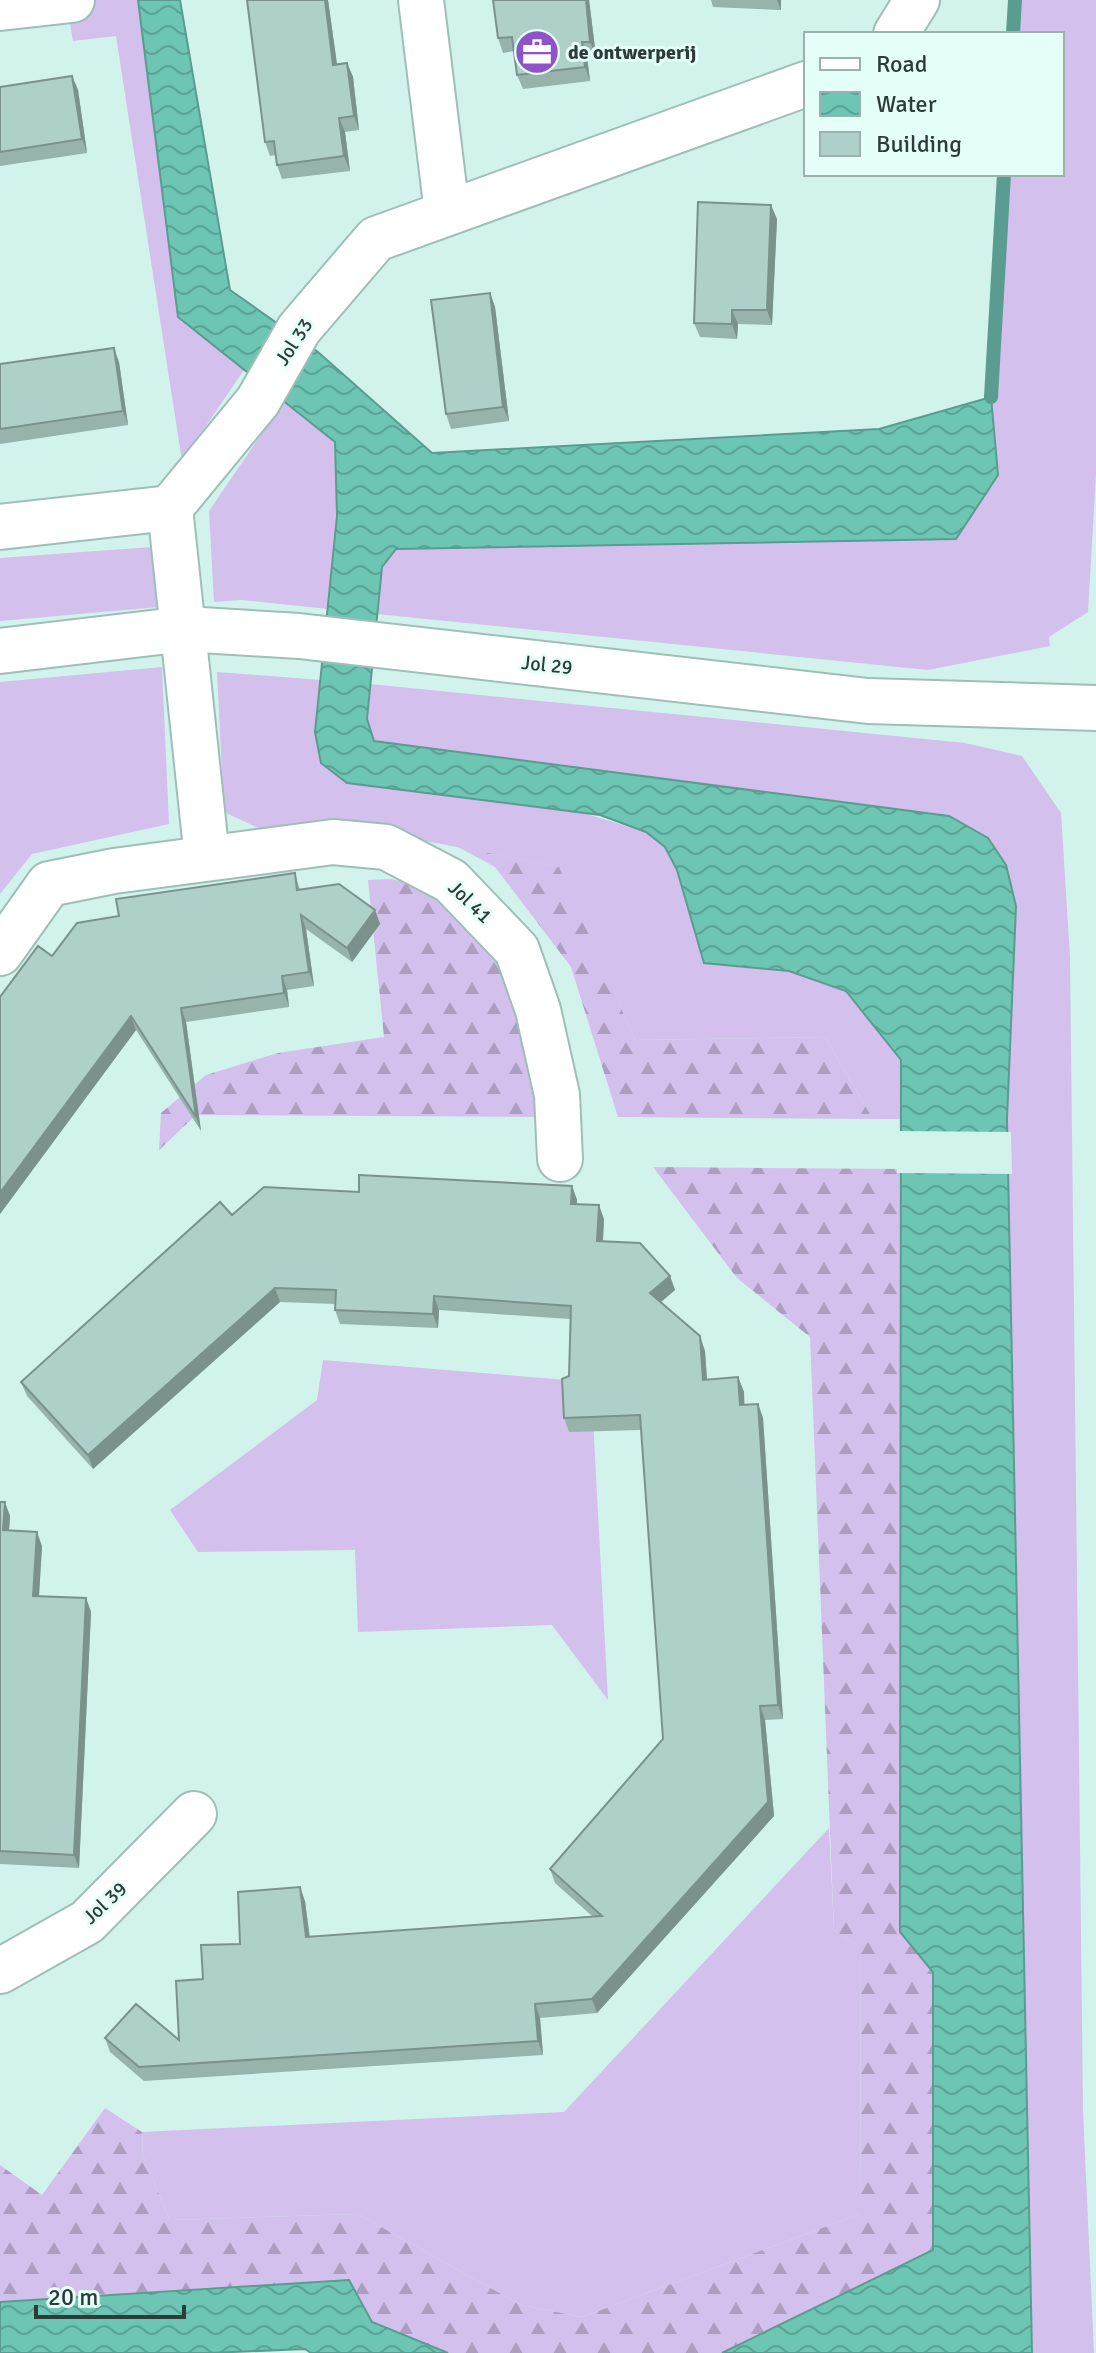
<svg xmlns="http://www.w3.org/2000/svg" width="1096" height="2353" viewBox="0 0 1096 2353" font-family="Signika,sans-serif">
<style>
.grass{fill:#d3c0ed}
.forest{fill:url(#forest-firs)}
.water{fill:url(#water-waves);stroke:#5a9c8f;stroke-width:2}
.pier{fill:#d1f3eb}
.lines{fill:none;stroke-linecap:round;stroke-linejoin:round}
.stream{stroke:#5a9c8f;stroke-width:14}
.street-casing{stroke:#9ebfb7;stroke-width:48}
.secondary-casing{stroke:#9ebfb7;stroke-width:48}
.street{stroke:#fff;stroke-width:44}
.secondary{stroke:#fff;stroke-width:44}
.wall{fill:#96b3ac}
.shaded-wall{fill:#7a928c}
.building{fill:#afd0c8;stroke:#7a928c;stroke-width:2}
.labels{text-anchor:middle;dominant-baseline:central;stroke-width:6;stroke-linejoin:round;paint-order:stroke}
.poi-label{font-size:20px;font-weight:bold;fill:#2e3b38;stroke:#e4fff8;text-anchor:start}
.street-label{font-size:20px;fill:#2e3b38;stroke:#e4fff8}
</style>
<defs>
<pattern id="forest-firs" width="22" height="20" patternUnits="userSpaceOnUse" patternTransform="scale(2)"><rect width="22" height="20" fill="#d3c0ed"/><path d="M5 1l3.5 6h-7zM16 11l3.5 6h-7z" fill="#ac9dc1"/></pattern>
<pattern id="water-waves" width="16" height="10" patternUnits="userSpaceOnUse" patternTransform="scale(2)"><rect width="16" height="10" fill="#6dc6b4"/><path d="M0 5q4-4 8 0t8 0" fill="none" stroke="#5aa293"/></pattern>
</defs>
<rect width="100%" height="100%" fill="#d1f3eb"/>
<g class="grass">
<polygon points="66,0 138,0 178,317 244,370 182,461 116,36 73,41"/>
<polygon points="1015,0 1096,0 1096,474 1088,612 1049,637 1050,646 928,670 377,614 382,567 396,549 998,475 991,397 1004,174 1062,174 1062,34 1013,34"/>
<polygon points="284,401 335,442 337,516 328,609 241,600 214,602 209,511"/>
<polygon points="152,547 159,607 0,621 0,558"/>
<polygon points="162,667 169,824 32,854 0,894 0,682"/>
<polygon points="217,672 321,680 315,732 646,832 665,847 677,870 704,963 789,971 846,991 901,1060 901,1119 873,1119 825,1037 635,1040 558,867 390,834 267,832 224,812"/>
<polygon points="370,684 965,743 1022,756 1061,813 1070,957 1083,2111 1094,2353 1032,2353 1007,1119 1016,906 373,741 367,719"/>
<polygon points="323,1360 591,1382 608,1700 552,1625 358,1632 355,1550 198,1552 170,1510 317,1400"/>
<polygon points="829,1828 834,1930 861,1948 860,2214 582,2317 521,2305 358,2214 170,2220 143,2156 142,2132 564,2112"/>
</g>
<g class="forest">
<polygon points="458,847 559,867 635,1040 825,1037 873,1119 618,1117 571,967 495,867"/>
<polygon points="392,879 456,897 517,990 547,1117 196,1115 159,1150 161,1113 206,1075 278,1053 384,1037 368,880"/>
<polygon points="653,1167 901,1169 900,1932 933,1972 933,2250 722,2353 448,2353 372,2322 348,2280 0,2302 0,2165 42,2195 105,2108 142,2132 143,2156 170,2220 358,2214 521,2305 582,2317 860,2214 861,1948 834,1930 810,1337 737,1278"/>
</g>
<g class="water">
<polygon points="138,0 180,0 230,290 318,352 432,453 879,429 991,397 998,475 956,539 396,549 382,567 367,719 374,741 949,816 988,838 1006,865 1016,906 1007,1119 1032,2353 722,2353 933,2250 933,1972 900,1932 901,1060 846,991 789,971 704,963 677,870 665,847 646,832 600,815 347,783 321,763 315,732 337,516 335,442 178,317"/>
<polygon points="349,2280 372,2322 448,2353 311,2353 305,2349 209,2353 0,2353 0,2302"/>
</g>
<polygon class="pier" points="897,1131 1011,1132 1012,1174 897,1173"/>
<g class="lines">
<g class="stream">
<polyline points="1013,34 1015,0"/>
<polyline points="991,397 1004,174"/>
</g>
<g class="street-casing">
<g id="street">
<polyline points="421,0 447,212"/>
<polyline points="0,8 72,0"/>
<polyline points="896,34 917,0"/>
<polyline points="170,508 207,858"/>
<polyline points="0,527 170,508 258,401 299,329 376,239 806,84"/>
<polyline points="0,953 49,884 114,871 333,842 386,847 451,881 517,950 538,1010 557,1095 560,1159"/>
<polyline points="0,1971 87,1922 194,1814"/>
</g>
</g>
<g class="secondary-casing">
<polyline id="secondary" points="0,651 185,629 299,636 868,701 1096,708"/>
</g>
<use href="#street" class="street"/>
<use href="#secondary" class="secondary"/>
</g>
<g class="wall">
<polygon points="247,0 328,0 337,64 347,63 353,77 359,130 345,132 350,171 282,179 277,165 276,155 270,156 265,142"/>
<polygon points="493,0 589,0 596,56 587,57 590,81 523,89 517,75 514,51 503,53 498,38"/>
<polygon points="711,0 781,0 781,10 713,7"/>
<polygon points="72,76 78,90 87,153 0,166 0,87"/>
<polygon points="777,219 772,325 738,324 737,339 700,337 694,323"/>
<polygon points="490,293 495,307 509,421 451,429 446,414"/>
<polygon points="119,362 128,425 0,444 0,364"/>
<polygon points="295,873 300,890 375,910 380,924 352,962 306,929 314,986 287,990 289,1007 186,1022 201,1131 136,1030 0,1214 0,997 52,956 119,916"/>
<polygon points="572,1186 577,1200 577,1204 604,1219 603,1242 670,1276 675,1290 660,1303 705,1351 707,1380 738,1377 744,1392 744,1405 758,1404 763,1418 783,1719 765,1720 774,1816 597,2013 540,2018 543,2055 144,2081 110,2052 105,2038 179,2040 203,1979 240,1944 305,1901 310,1937 592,1916 555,1883 550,1869 663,1739 641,1430 569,1432 564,1418 569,1376 570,1319 439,1310 438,1328 340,1324 335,1310 336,1304 280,1302 93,1469 27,1396 21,1382 232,1215 359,1192"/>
<polygon points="0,1502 10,1516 9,1530 42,1546 39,1597 86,1598 91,1612 79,1868 0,1864"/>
</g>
<g class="shaded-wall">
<polygon points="325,0 328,0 339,79 333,65"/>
<polygon points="586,0 589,0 596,56 590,42"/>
<polygon points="777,0 781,0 781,10"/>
<polygon points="582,42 587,57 590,81 585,67"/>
<polygon points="347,63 353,77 359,130 354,116"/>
<polygon points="72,76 78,90 87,153 82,139"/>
<polygon points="339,118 345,132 350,171 344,156"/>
<polygon points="771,205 777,219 772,325 767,310"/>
<polygon points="490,293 495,307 509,421 503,407"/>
<polygon points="732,310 738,324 737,339 732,324"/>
<polygon points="114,348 119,362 128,425 123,411"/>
<polygon points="375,910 380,924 352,962 347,948"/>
<polygon points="301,915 306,929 314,986 309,972"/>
<polygon points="282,976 287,990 289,1007 284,993"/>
<polygon points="181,1008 186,1022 201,1131 196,1117"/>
<polygon points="131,1016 136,1030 0,1214 0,1193"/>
<polygon points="572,1186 577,1200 576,1218 571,1204"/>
<polygon points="599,1205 604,1219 602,1255 597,1241"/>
<polygon points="670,1276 675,1290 655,1307 650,1293"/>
<polygon points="275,1288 280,1302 93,1469 88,1455"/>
<polygon points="434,1296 439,1310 438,1328 433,1314"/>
<polygon points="700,1336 705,1351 708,1394 703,1380"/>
<polygon points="738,1377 744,1392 745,1419 740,1405"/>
<polygon points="758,1404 763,1418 783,1719 778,1705"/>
<polygon points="5,1502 10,1516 8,1544 3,1530"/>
<polygon points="37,1532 42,1546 38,1610 33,1596"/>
<polygon points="86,1598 91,1612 79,1868 74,1855"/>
<polygon points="760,1706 765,1720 774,1816 597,2013 592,1999"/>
<polygon points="300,1887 305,1901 311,1951 306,1937"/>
<polygon points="535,2004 540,2018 543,2055 538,2041"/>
</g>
<g class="building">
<polygon points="247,0 325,0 333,65 347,63 354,116 339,118 344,156 277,165 274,141 265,142"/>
<polygon points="493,0 586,0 590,42 582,42 585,67 517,75 512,37 498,38"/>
<polygon points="72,76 82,139 0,152 0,87"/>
<polygon points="698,202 771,205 767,310 732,310 732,324 694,323"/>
<polygon points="490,293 503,407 446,414 431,300"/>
<polygon points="114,348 123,411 0,429 0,364"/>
<polygon points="295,873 297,890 339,884 375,910 347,948 301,915 309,972 282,976 284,993 181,1008 196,1117 131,1016 0,1193 0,997 38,946 52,956 77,923 119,916 116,899"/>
<polygon points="359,1175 572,1186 571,1204 599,1205 597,1241 640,1243 670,1276 650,1293 700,1336 703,1380 738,1377 740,1405 758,1404 778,1705 760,1706 768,1802 592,1999 535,2004 538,2041 139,2067 105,2038 136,2004 179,2040 176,1981 203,1979 201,1945 240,1944 238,1892 300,1887 306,1937 602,1916 550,1869 663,1739 640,1415 564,1418 562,1379 569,1376 571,1306 434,1296 433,1314 335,1310 336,1290 275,1288 88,1455 21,1382 220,1202 232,1215 264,1187 359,1192"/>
<polygon points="0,1502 5,1502 3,1530 37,1532 33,1596 86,1598 74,1855 0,1851"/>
</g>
<defs>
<g id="office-disc" transform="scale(2.3)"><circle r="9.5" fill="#8d53c9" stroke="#e4fff8"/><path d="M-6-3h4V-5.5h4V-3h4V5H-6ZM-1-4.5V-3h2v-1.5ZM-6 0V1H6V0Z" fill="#fff"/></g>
</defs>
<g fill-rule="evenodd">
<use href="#office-disc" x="537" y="52"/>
</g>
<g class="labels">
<g class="poi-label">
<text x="568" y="52">de ontwerperij</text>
</g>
<g class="street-label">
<text transform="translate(294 342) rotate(-57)">Jol 33</text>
<text transform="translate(547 665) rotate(6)">Jol 29</text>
<text transform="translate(470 902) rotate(44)">Jol 41</text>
<text transform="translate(105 1903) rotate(-43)">Jol 39</text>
</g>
</g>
<rect x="804" y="32" width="260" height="144" fill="#e4fff8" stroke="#9bb1ab" stroke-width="2"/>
<rect x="820" y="58" width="40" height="12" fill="#ffffff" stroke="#9bb1ab" stroke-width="2"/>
<text x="876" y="72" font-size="24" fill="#2e3b38">Road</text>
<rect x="820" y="92" width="40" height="24" fill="url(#water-waves)" stroke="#9bb1ab" stroke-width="2"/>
<text x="876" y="112" font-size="24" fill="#2e3b38">Water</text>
<rect x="820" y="132" width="40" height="24" fill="#afd0c8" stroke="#9bb1ab" stroke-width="2"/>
<text x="876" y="152" font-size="24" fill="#2e3b38">Building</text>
<path d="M36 2305v12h148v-12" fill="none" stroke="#2e3b38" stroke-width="4"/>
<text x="48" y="2305" font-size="24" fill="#2e3b38" stroke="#e4fff8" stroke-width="6" paint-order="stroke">20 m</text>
</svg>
